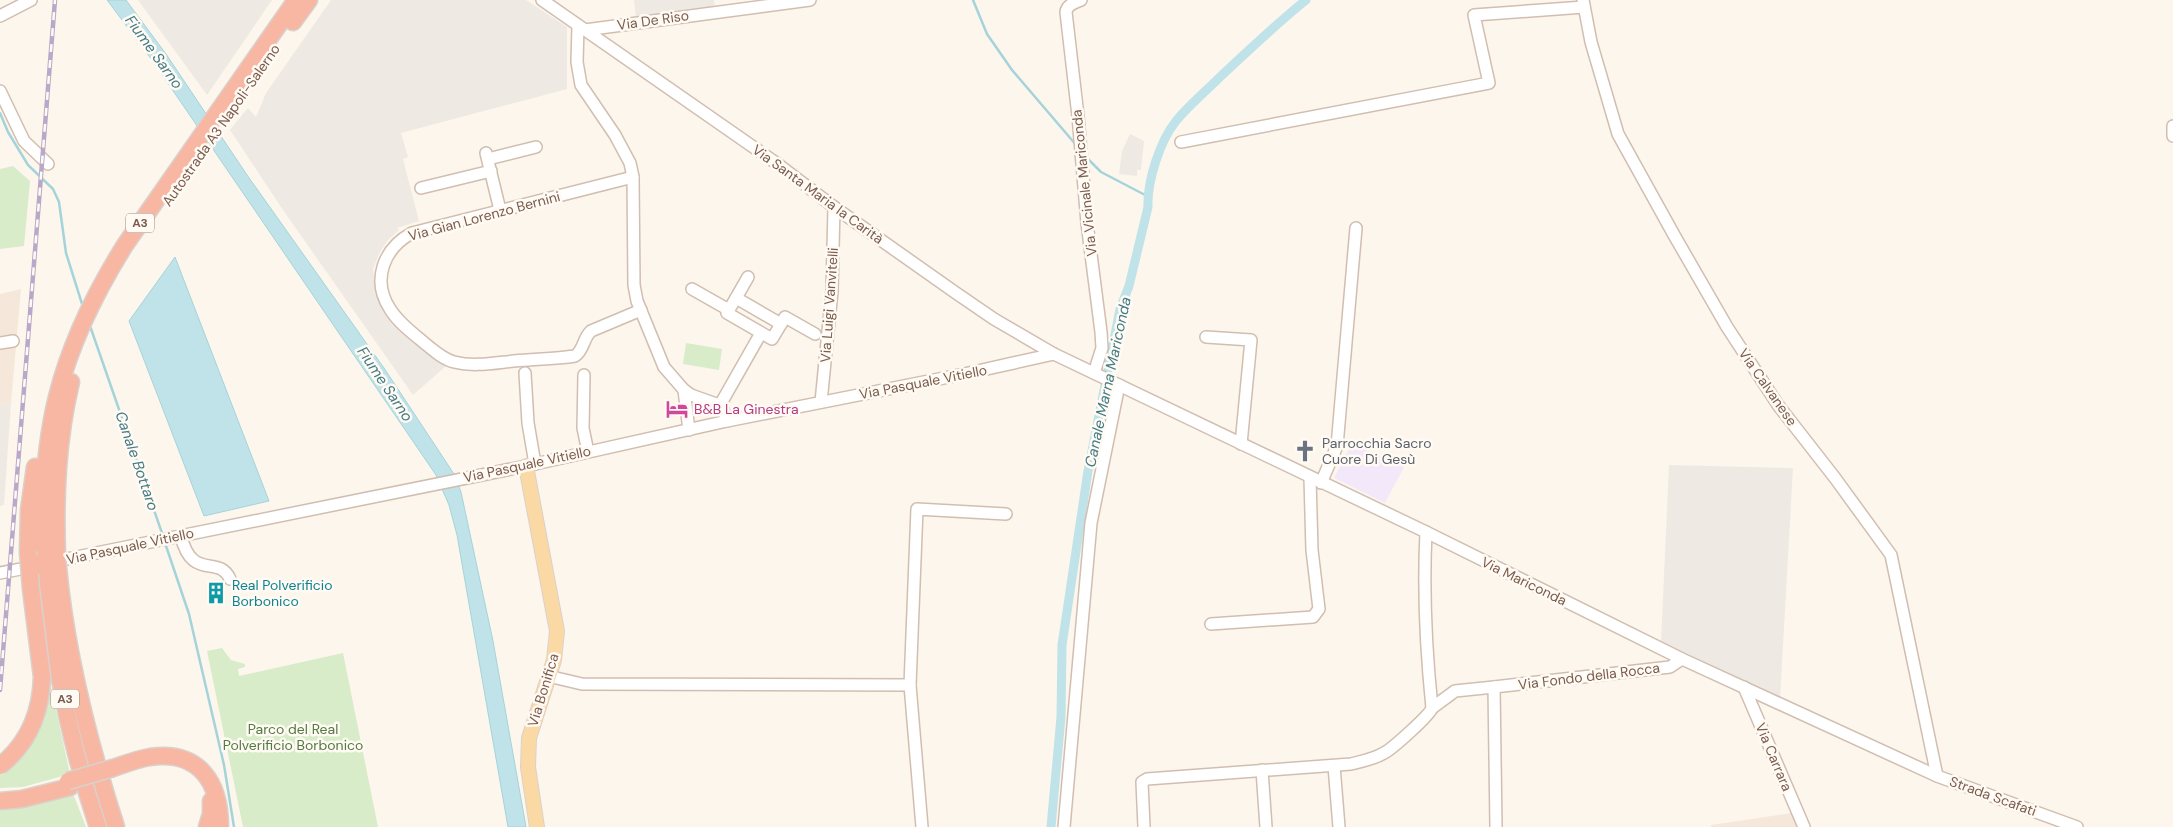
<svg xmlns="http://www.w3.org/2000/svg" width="2173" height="827" viewBox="0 0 2173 827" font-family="'DM Sans',sans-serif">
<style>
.residential{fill:#f5e8da}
.industrial{fill:#efe9e4}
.education{fill:#f3e8fa}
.green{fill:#d8ecc9}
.water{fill:#bfe3e8;stroke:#a5d3da}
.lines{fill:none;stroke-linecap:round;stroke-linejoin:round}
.stream{stroke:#a5d3da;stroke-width:2.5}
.canal{stroke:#bfe3e8;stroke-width:9}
.minor-casing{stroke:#d1beb0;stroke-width:14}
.major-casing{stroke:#dad1cd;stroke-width:16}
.highway-casing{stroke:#dad1cd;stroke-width:19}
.minor{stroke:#fff;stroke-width:11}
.major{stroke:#fbd9a5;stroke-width:14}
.highway{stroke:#f7b7a3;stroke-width:16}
.rail-casing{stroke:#b9a8c9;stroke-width:4.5}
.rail{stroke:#fffaf3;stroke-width:2.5;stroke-dasharray:8;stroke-linecap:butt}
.highway-bridge-casing{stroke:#dad1cd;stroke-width:19;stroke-linecap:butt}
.highway-bridge{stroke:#f7b7a3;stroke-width:16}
.labels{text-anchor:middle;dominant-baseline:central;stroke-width:5;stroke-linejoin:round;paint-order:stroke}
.shield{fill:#fffaf3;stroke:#a28b7f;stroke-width:1}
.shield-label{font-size:12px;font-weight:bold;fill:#7a5c4d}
.street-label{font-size:14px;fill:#7a5c4d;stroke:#fffaf3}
.hotel-label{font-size:14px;fill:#b23c85;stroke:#fffaf3;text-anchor:start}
.worship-label{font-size:14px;fill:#5b616d;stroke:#fffaf3;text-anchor:start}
.culture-label{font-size:14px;fill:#0d838f;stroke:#fffaf3;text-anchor:start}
.park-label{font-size:14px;fill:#537a41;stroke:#fffaf3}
.water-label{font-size:15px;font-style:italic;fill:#437c86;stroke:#fffaf3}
</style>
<rect width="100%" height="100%" fill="#fdf6ec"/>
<g class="residential">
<polygon points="21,289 11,403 0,405 0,294"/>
<polygon points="1792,813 1797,827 1711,827 1711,825"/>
</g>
<g class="industrial">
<polygon points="138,0 272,0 207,95"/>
<polygon points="331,0 526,0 567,27 567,89 401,133 408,157 403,159 419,221 397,228 399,230 387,241 379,254 373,269 376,293 382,308 393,322 406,335 446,366 413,395 283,210 230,130 248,108 256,117 266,93"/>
<polygon points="634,0 714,0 715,8 636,19"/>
<polygon points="1130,134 1144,141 1141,170 1137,170 1137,176 1119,174 1122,151"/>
<polygon points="11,403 4,505 0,506 0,405"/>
<polygon points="1669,465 1793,468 1780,699 1661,641"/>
</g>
<polygon class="education" points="1352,443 1404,467 1385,503 1334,478"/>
<g class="green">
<polygon points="13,166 30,181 24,246 0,249 0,169"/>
<polygon points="686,343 722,349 719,370 683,364"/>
<polygon points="222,648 231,660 245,664 245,667 238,669 239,676 343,653 378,827 243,827 207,651"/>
<polygon points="48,673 70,774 23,787 0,788 0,770 14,758"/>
<polygon points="72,791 86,827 0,827 0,804"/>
</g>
<g class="water">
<polygon points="107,0 126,0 166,54 247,175 384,368 454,474 461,492 493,641 526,827 508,827 457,535 449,505 436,475 152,60"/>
<polygon points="175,257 269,501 204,516 129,321"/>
</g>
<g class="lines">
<g class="stream">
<polyline points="973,0 987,34 1012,70 1077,146"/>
<polyline points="0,113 8,132 28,165 53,189 59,202 66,253 83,307"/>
<polyline points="1085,156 1101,172 1147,196"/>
<polyline points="89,323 163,536"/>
<polyline points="165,543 189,614 224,765 234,827"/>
</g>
<path class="canal" d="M1051,827L1061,717L1062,645L1088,471L1120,309L1129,286L1148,207C1147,181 1160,141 1176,121C1189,105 1206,91 1220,77C1248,51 1276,24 1306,0"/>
<g class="minor-casing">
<g id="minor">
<polyline points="542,0 779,165 834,207 956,293 994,319 1054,354 1426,532 1682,659 1937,776 2077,827"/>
<path d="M1081,0C1074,3 1067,5 1066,12L1078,116L1087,223L1101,332L1102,348L1094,373"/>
<polyline points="1583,0 1591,42 1618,134 1674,235 1727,327 1778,405 1835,478 1891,555 1937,776"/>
<polyline points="0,16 31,0"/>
<polyline points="578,26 577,62 581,85 615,135 630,163 633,177 634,285 637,301 664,367 684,390 691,395 722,406 727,421"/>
<polyline points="585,30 810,0"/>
<polyline points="0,91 24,141 48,164"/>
<polyline points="2173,126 2173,136"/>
<polyline points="1181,142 1489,83 1474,15 1584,7"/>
<polyline points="486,153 500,210"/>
<polyline points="488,159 536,147"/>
<path d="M633,177L412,233C384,248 371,280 390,309C398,322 411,332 422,341C432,349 442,359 454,362C474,367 494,363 514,361C534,359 555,359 575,356C584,350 583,338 591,331L641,310"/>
<polyline points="421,188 491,171"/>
<polyline points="692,289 729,310"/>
<polygon points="736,298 781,324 772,339 727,313"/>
<polyline points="736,298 748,277"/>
<polyline points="781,324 785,317 815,334"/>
<polyline points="1206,337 1251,340 1241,444"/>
<polyline points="0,343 13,341"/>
<polyline points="525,373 528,423 535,464"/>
<polyline points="584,375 583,428 588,452"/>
<polyline points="684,390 689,430"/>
<polyline points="821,402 832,291 834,207"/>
<polyline points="720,405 761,333"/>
<polyline points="1321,483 1337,446 1356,228"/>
<path d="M181,536C192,582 219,554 230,579"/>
<polyline points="52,562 526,466 727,421 964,374 1054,354"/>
<polyline points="0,573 36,566"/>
<polyline points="1211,624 1313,617 1319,609 1312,550 1310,478"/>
<polyline points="548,676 582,684 910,685"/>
<polyline points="1744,687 1804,827"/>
<polyline points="1432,708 1455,691 1494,687"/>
<polyline points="1334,766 1339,827"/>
<polyline points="1262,770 1266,827"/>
<polyline points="922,827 910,685 917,509 1006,514"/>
<polyline points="1064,827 1091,523 1119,385"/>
<path d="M1144,827L1142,782L1147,779L1351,764C1363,761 1374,759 1384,753C1392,749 1430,715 1432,708C1426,650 1423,591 1426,532"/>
<polyline points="1496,827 1494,687 1670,667 1682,659"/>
</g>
</g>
<g class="major-casing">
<polyline id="major" points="526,466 557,631 554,660 529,738 528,767 537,827"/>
</g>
<g class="highway-casing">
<g id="highway">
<polyline points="293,22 309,0"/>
<polyline points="28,552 29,510 35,467"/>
<path d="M57,556C55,496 57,440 71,382"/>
<path d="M44,559C39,433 58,352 125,245L296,0"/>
<path d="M58,567C66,655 89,743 116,827"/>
<path d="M45,569C53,656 70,745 98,827"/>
<path d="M113,768C125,764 138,759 150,757C199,750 220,782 220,827"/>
<polyline points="0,801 22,799 70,787"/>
<polyline points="207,827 211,814 211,801"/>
</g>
</g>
<use href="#minor" class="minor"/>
<use href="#major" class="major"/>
<use href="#highway" class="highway"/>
<g class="rail-casing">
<polyline id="rail" points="0,690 55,0"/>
</g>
<use href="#rail" class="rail"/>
<g class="highway-bridge-casing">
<g id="highway-bridge">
<polyline points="57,556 58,567"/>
<polyline points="44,559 45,569"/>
<path d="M0,766C29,743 41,713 42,677L31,589L28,552"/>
<polyline points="68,781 113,768"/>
</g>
</g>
<use href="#highway-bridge" class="highway-bridge"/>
</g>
<defs>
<g id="hotel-bare" transform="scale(1.725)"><path d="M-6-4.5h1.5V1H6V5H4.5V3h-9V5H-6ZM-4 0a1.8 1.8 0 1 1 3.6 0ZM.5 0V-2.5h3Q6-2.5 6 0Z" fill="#d1479c" stroke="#fffaf3" stroke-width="2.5" paint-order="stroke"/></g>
<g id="church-bare" transform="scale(1.725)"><path d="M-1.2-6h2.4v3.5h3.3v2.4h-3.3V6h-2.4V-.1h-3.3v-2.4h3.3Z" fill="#6b7280" stroke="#fffaf3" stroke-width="2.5" paint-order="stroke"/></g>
<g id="building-bare" transform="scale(1.725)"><path d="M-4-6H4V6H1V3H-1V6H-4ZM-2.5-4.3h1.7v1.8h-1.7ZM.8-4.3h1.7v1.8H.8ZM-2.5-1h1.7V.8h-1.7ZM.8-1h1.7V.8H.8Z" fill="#0f9aa8" stroke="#fffaf3" stroke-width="2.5" paint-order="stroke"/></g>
</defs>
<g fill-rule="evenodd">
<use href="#hotel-bare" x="677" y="409"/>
<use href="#church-bare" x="1305" y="451"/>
<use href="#building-bare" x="216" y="593"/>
</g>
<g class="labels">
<g class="shield">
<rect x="126" y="213.5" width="28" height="19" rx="4"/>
<rect x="51" y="689.5" width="28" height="19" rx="4"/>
</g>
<g class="shield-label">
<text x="140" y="223">A3</text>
<text x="65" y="699">A3</text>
</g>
<g class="street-label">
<text transform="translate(653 20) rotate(-8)">Via De Riso</text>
<text transform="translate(221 125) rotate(-55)">Autostrada A3 Napoli-Salerno</text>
<text transform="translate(1084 183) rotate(-96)">Via Vicinale Mariconda</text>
<text transform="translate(818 194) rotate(36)">Via Santa Maria la Carità</text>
<text transform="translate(484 216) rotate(-15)">Via Gian Lorenzo Bernini</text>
<text transform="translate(829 305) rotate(-86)">Via Luigi Vanvitelli</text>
<text transform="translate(923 382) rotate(-11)">Via Pasquale Vitiello</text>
<text transform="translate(1768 387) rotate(55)">Via Calvanese</text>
<text transform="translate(527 464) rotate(-12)">Via Pasquale Vitiello</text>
<text transform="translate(130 546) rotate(-12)">Via Pasquale Vitiello</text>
<text transform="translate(1524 581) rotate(26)">Via Mariconda</text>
<text transform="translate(1589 676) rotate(-7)">Via Fondo della Rocca</text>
<text transform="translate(543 690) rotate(-73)">Via Bonifica</text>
<text transform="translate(1774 757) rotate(67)">Via Carrara</text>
<text transform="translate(1993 796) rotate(20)">Strada Scafati</text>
</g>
<g class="hotel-label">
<text x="694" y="409">B&amp;B La Ginestra</text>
</g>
<g class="worship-label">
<text x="1322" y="443">Parrocchia Sacro<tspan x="1322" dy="16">Cuore Di Gesù</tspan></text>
</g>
<g class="culture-label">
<text x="232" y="585">Real Polverificio<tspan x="232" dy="16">Borbonico</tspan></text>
</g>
<g class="park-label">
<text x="293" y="729">Parco del Real<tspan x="293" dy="16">Polverificio Borbonico</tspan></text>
</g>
<g class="water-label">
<text transform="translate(154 52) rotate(54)">Fiume Sarno</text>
<text transform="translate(1108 382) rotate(-78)">Canale Marna Mariconda</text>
<text transform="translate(385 384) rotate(56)">Fiume Sarno</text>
<text transform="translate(137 461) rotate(71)">Canale Bottaro</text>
</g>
</g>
</svg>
